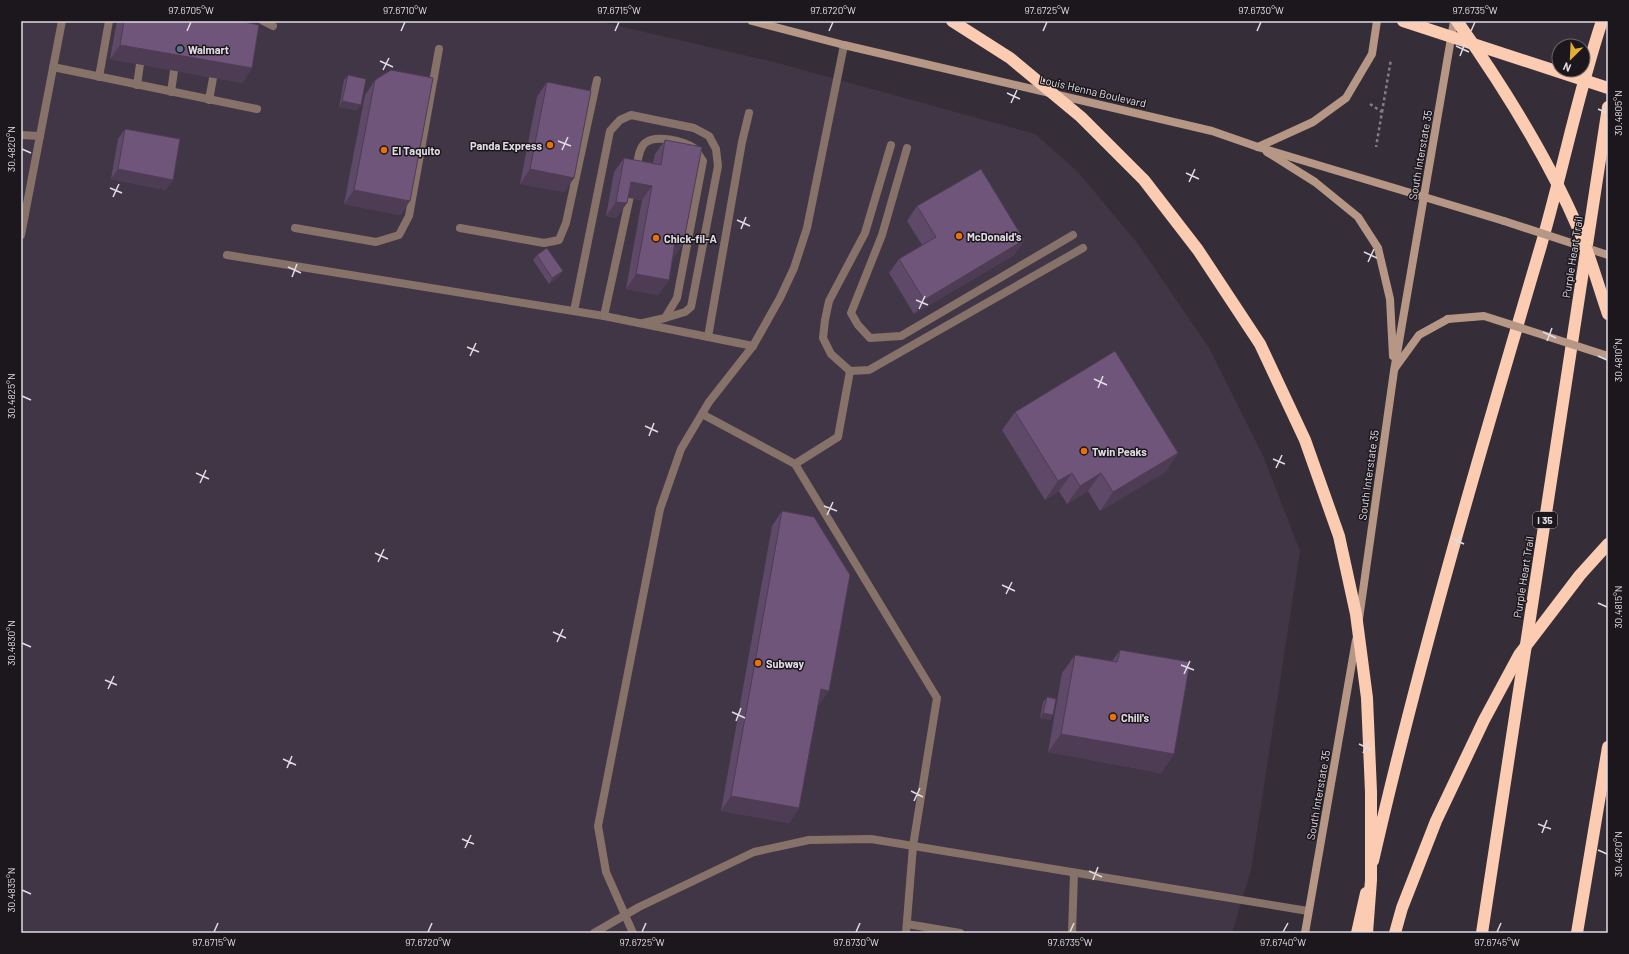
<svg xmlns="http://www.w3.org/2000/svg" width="1629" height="954" viewBox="0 0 1629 954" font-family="Barlow,sans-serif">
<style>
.built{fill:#413646}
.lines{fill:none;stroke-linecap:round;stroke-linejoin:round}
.path{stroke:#847e87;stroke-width:2.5;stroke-dasharray:3 3;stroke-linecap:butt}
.service{stroke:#867268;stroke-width:8}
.secondary{stroke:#b69786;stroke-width:8}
.motorway{stroke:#fcccb2;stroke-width:12}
.secondary-bridge{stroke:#b69786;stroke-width:8}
.motorway-bridge{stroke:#fcccb2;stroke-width:12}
.wall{fill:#5f4969}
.shaded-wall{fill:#4e3c55}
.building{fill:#6f557a;stroke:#4e3c55}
.ticks{fill:none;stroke:#e0dce3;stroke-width:1.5}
.service-dot{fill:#5c6f8a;stroke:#1b171c;stroke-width:1.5}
.food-dot{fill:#e8710a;stroke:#1b171c;stroke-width:1.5}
.labels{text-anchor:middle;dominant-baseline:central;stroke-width:3;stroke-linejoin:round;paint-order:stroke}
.shield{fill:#1b171c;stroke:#a5a1a7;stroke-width:1}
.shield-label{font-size:10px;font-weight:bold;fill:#e0dce3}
.poi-label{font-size:11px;font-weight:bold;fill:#e0dce3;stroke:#1b171c;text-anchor:start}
.street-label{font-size:11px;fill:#e0dce3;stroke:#1b171c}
.neatline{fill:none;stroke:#e0dce3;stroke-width:1.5}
.ticks-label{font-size:10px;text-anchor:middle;fill:#e0dce3}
</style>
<rect width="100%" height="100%" fill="#352e38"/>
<polygon class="built" points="21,21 597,21 774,62 1035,134 1078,172 1138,244 1209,348 1264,458 1300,551 1251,870 1232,933 21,933"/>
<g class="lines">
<g class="path">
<polyline points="1370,104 1382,112 1376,147"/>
<polyline points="1382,112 1391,59"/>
</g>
<g class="service">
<polyline points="263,21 273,26"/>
<polyline points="53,67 257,109"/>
<polyline points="99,77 109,21"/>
<polyline points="137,85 140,64"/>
<polyline points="171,92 174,71"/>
<polyline points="209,100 213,78"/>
<polyline points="21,135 40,136"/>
<polyline points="891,145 865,233 829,301 825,320 823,338 831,354 850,371 869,370 1083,248"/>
<polyline points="907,148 882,235 851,313 858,325 870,338 901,336 1073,235"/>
<path d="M636,170C638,162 638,149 645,143C656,134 683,141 694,148C697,151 700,157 703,161L677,298L665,318L643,323"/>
<polyline points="295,228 376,242 399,235 409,216 439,49"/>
<polyline points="460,228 544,243 559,240 566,223 597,80"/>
<polyline points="21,235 62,21"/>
<polyline points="227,255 604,316 753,346"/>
<polyline points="574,311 610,131 620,120 631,115 694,128 709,136 716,149 718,166 691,307 685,312 665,318"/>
<polyline points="604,316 632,187"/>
<polyline points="708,337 742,142 749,113"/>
<polyline points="702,414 795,464 937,698 913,846 906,933"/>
<polyline points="795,464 838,437 850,371"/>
<polyline points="907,924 960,933"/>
<polyline points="594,933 639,907 754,852 809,840 871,839 1308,911"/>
<polyline points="633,933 606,872 598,826 660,509 681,449 709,402 753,346 780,298 794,268 807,228 844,45"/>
<polyline points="1072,933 1074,873"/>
</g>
<g class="secondary">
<polyline points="752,21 844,45 1212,131 1258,147 1504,221"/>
<polyline points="1258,147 1313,122 1346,98 1372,54 1377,21"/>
<polyline points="1267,152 1315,182 1358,217 1378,248 1390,299 1393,356"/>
<polyline points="1395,368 1419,335 1448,319"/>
<polyline points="1359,619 1394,371 1454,21"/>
<polyline points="1305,933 1356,640"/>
</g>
<g class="motorway">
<path d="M1373,861C1420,655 1480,452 1540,249C1562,174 1577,96 1602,21"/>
<polyline points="1357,933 1366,893"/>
<polyline points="1482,933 1608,107"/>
<polyline points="1577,933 1608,747"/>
</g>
<g class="secondary-bridge">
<polyline points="1504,221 1608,255"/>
<polyline points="1448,319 1484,316 1608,356"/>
</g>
<g class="motorway-bridge">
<polyline points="952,21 1010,58 1081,117 1144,180 1198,250 1260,344 1305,440 1339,536 1356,614 1367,698 1371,792 1371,880 1367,933"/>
<polyline points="1403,21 1608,88"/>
<path d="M1457,21C1503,86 1546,154 1578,228C1590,255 1598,285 1608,314"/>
<polyline points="1395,933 1402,908 1436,821 1484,720 1519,655 1580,575 1608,544"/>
</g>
</g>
<g class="wall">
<polygon points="117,21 240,21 252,68 242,83 110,59"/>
<polygon points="348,75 357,110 339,107 344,80"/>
<polygon points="375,80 410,201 400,215 344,204 365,95"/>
<polygon points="547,82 574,178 564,192 520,184 537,97"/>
<polygon points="125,129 166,190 111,179 118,139"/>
<polygon points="665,140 673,259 672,259 669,280 658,295 626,289 642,200 628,198 627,203 616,218 606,216 614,172 624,158 653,163 655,154"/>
<polygon points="917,206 1024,240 1014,255 914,314 889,273 899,259 922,245 907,221"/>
<polygon points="537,255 563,271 559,276 549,284 533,260"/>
<polygon points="1015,412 1178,453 1165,472 1100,511 1088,491 1067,504 1059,491 1045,500 1002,430"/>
<polygon points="782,511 819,705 818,705 799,808 789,823 721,811 772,526"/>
<polygon points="1120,650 1174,754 1161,773 1048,752 1062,673 1075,655 1112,661"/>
<polygon points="1047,697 1053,715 1050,720 1040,718 1043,702"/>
</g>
<g class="shaded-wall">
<polygon points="120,45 252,68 242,83 110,59"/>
<polygon points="342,101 361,105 357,110 339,107"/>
<polygon points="118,169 173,180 166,190 111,179"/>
<polygon points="530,169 574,178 564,192 520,184"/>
<polygon points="631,182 652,186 642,200 620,196"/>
<polygon points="354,190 410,201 400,215 344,204"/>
<polygon points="616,202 627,203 616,218 606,216"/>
<polygon points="1024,240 1014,255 914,314 924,300"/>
<polygon points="675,243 683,245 673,259 665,258"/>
<polygon points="563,271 559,276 549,284 552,278"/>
<polygon points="636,274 669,280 658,295 626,289"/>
<polygon points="1178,453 1165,472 1100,511 1113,492"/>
<polygon points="1072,473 1059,491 1045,500 1058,481"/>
<polygon points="1101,473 1088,491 1067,504 1080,486"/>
<polygon points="821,689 829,691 819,705 811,703"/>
<polygon points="1043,713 1053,715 1050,720 1040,718"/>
<polygon points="1061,734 1174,754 1161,773 1048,752"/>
<polygon points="731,796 799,808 789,823 721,811"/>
</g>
<g class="building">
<polygon points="124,21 240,21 259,25 252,68 120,45"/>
<polygon points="391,70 433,78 410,201 354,190 375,80"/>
<polygon points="348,75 366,79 361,105 342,101"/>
<polygon points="547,82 591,91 574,178 530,169"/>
<polygon points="125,129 180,139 173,180 118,169"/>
<polygon points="665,140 702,147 683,245 675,243 669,280 636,274 652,186 631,182 627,203 616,202 624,158 661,165"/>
<polygon points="981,169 1024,240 924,300 899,259 936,237 917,206"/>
<polygon points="547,248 563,271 552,278 537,255"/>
<polygon points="1115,351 1178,453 1113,492 1101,473 1080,486 1072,473 1058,481 1015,412"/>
<polygon points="782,511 814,517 850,575 829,691 821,689 799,808 731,796"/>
<polygon points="1120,650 1190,662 1174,754 1061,734 1075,655 1117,662"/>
<polygon points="1047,697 1056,699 1053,715 1043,713"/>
</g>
<path class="ticks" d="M187,31L191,22M401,31L405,22M615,31L619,22M829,31L833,22M1043,31L1047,22M1257,31L1261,22M1471,31L1475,22M1456,46L1469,52M1460,56L1465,43M380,61L393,67M383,70L389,58M1007,93L1020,99M1011,103L1017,90M1598,109L1607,113M558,141L571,146M22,149L31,153M562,150L568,137M1186,173L1199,179M1189,182L1195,169M110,188L122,193M113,197L119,184M737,220L750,226M741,229L746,217M1364,252L1377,258M1368,262L1374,249M288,267L301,273M292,277L297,264M916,300L928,305M919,309L925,296M1543,332L1556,338M1547,341L1552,328M467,347L479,352M470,356L476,343M1598,356L1607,360M1094,379L1107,385M1098,388L1103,376M22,396L31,400M645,426L658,432M649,436L654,423M1273,459L1285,464M1276,468L1282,455M196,473L209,479M200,483L206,470M824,506L837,511M827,515L833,502M1451,538L1464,544M1455,547L1460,535M375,553L388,559M378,562L384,549M1002,585L1015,591M1006,594L1012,582M1598,603L1607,607M553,632L566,638M557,642L563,629M22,643L31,647M1181,665L1194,670M1184,674L1190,661M105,680L117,685M108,689L114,676M732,712L745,718M736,721L741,708M1359,744L1372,750M1363,753L1369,741M283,759L296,765M287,768L292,756M911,791L923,797M914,801L920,788M1538,824L1551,829M1542,833L1547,820M462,839L474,844M465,848L471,835M1598,850L1607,854M1089,871L1102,877M1093,880L1098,867M22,890L31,894M214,932L218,923M428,932L432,923M642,932L646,923M856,932L860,923M1070,932L1074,923M1283,932L1288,923M1497,932L1501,923"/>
<circle class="service-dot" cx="180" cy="49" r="4"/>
<g class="food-dot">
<circle cx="550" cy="145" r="4"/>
<circle cx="384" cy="150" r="4"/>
<circle cx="959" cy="236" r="4"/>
<circle cx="656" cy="238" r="4"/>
<circle cx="1084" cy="451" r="4"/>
<circle cx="758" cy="663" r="4"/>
<circle cx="1113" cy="717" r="4"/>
</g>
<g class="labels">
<rect class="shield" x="1533" y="512" width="24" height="16" rx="3"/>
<g class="shield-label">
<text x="1545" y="520">I 35</text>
</g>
<g class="poi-label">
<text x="188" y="49">Walmart</text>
<text x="542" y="145" text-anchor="end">Panda Express</text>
<text x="392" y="150">El Taquito</text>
<text x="967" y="236">McDonald's</text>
<text x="664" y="238">Chick-fil-A</text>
<text x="1092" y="451">Twin Peaks</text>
<text x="766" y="663">Subway</text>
<text x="1121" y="717">Chili's</text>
</g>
<g class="street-label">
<text transform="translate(1093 91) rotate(13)">Louis Henna Boulevard</text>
<text transform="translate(1420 155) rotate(-80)">South Interstate 35</text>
<text transform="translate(1572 257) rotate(-81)">Purple Heart Trail</text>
<text transform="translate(1368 475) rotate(-82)">South Interstate 35</text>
<text transform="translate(1523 577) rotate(-81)">Purple Heart Trail</text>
<text transform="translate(1318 795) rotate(-80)">South Interstate 35</text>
</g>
</g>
<rect width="1629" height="954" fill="none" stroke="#1b171c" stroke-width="44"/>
<g transform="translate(1571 58) rotate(204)"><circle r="19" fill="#1b171c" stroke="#6a666c"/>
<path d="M0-3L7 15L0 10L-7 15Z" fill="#e4ae35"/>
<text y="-6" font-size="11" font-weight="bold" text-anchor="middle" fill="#e0dce3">N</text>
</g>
<rect x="22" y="22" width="1585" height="910" class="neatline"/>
<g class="ticks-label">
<text x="191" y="14">97.6705°W</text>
<text x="405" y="14">97.6710°W</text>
<text x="619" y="14">97.6715°W</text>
<text x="833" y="14">97.6720°W</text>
<text x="1047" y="14">97.6725°W</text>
<text x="1261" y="14">97.6730°W</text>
<text x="1475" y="14">97.6735°W</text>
<text transform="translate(1618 113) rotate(-90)" y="4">30.4805°N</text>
<text transform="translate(11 149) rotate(-90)" y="4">30.4820°N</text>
<text transform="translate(1618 360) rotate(-90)" y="4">30.4810°N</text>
<text transform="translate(11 396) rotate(-90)" y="4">30.4825°N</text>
<text transform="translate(1618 607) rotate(-90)" y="4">30.4815°N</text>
<text transform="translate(11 643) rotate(-90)" y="4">30.4830°N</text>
<text transform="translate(1618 854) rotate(-90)" y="4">30.4820°N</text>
<text transform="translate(11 890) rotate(-90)" y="4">30.4835°N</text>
<text x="214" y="946">97.6715°W</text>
<text x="428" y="946">97.6720°W</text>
<text x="642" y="946">97.6725°W</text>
<text x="856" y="946">97.6730°W</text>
<text x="1070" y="946">97.6735°W</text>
<text x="1283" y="946">97.6740°W</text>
<text x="1497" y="946">97.6745°W</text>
</g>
</svg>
